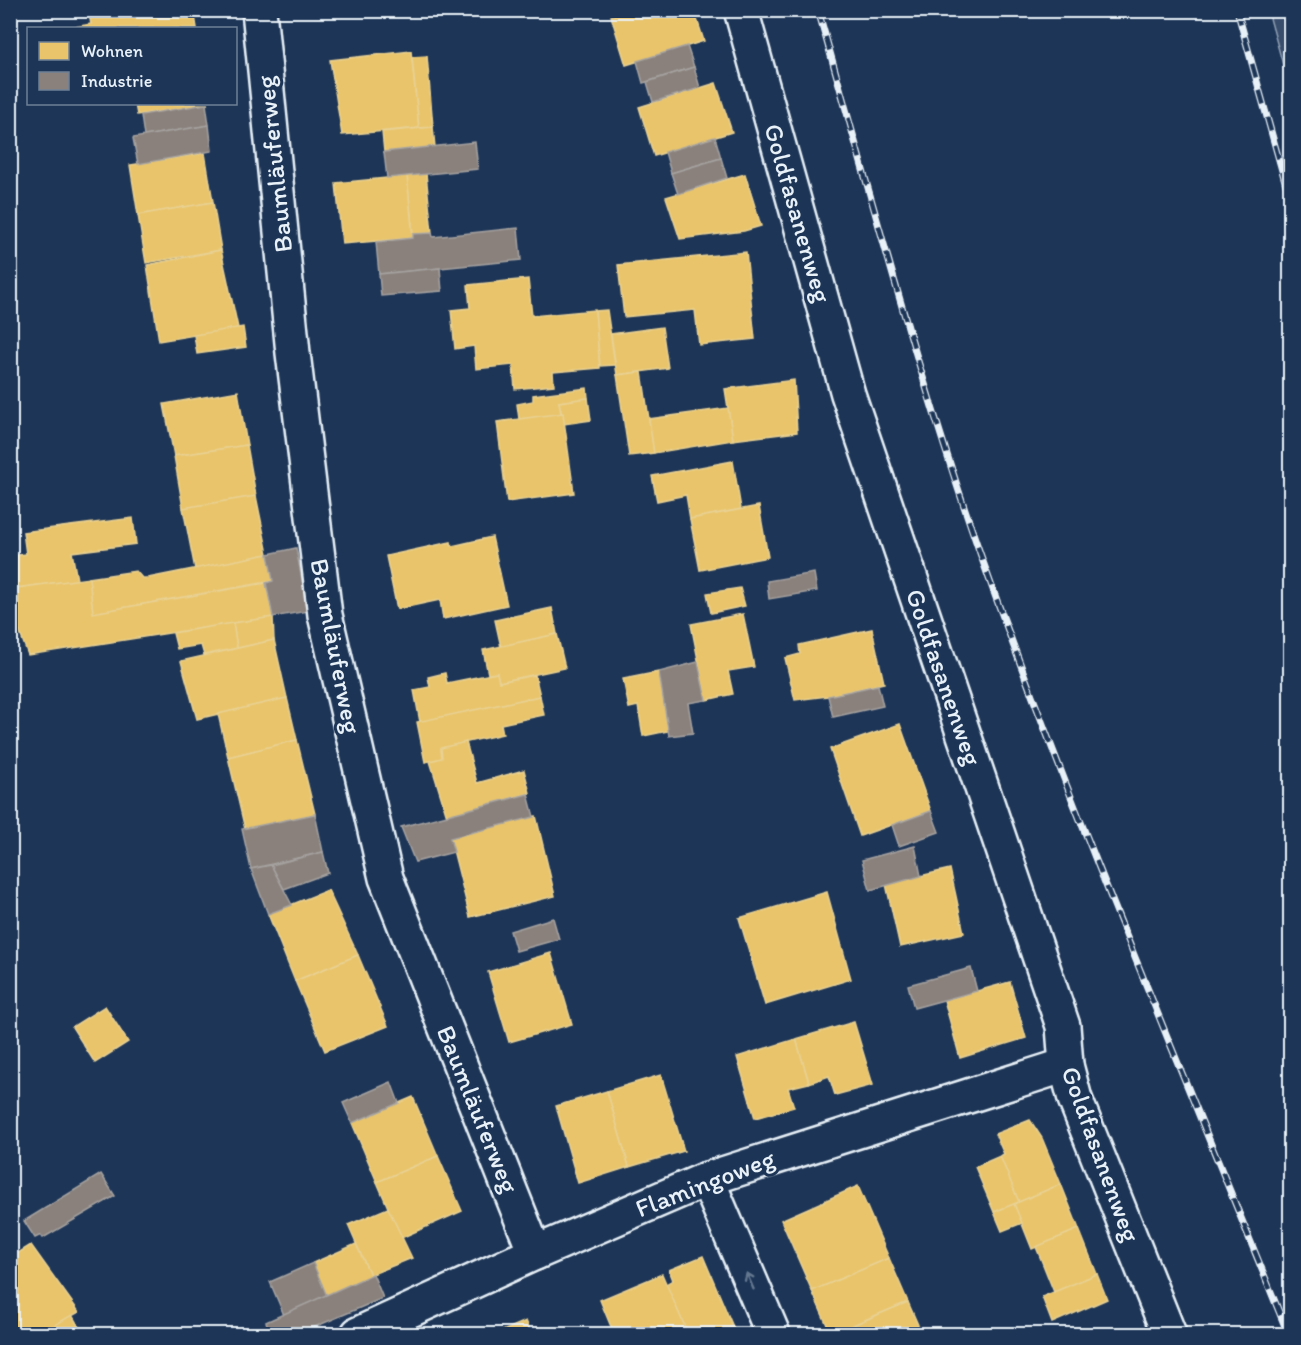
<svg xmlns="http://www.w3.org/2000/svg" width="1301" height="1345" viewBox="0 0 1301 1345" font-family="Itim,sans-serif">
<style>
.green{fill:#374d6c;stroke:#909fb2;stroke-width:1.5}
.homes{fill:#e9c46a;stroke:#e9d295;stroke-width:1.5}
.industry{fill:#8a817c;stroke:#a6a3a1;stroke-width:1.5}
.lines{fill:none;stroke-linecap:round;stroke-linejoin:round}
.minor-casing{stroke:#e8f1f8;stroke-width:38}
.minor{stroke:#1d3557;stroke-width:33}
.rail-casing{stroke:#e8f1f8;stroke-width:7}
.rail{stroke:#1d3557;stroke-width:4.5;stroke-dasharray:14;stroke-linecap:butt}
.oneway{stroke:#64778f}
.labels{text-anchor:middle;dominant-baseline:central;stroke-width:6;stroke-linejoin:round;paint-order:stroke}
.street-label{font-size:26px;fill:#e8f1f8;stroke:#1d3557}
</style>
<rect width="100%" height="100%" fill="#1d3557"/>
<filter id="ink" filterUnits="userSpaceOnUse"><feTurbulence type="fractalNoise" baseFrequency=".0167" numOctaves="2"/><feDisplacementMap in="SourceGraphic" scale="12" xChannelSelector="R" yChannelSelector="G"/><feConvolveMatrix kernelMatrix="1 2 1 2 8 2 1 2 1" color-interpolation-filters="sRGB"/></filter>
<g filter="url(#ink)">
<polygon class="green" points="1268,11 1290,11 1290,90"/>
<g class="homes">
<polygon points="88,10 120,10 121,18 137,16 136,10 194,10 197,28 69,28 91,24"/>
<polygon points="628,10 694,10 704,41 626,65 611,16"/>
<polygon points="411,51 419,128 342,135 330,60"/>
<polygon points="427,56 433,127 419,128 412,57"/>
<polygon points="716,83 732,132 654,156 639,107"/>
<polygon points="135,104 208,104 137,115"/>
<polygon points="433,127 435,147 384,152 382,132"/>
<polygon points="205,153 213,202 138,215 130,165"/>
<polygon points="426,174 432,233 413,234 407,176"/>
<polygon points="745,174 761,226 744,231 680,239 666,197"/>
<polygon points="407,176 413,238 342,244 336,183"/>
<polygon points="213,202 221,250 146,263 138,215"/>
<polygon points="221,250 238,328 159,341 147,265"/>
<polygon points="746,252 755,339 699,345 695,310 624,317 618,265"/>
<polygon points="528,279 532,316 595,310 600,368 553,372 554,385 515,389 513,365 476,369 474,346 455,349 451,310 470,308 468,285"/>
<polygon points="607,310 615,365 600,366 595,311"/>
<polygon points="243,327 246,347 197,354 194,335"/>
<polygon points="662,327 668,368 617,375 611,334"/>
<polygon points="642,372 654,453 629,456 617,375"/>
<polygon points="794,380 797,432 733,440 725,389"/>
<polygon points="587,388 588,398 559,402 561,414 519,419 517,404 533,401 533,395"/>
<polygon points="238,391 247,445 174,456 164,404"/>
<polygon points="588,398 591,420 564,424 559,402"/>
<polygon points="728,408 733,440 654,453 649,419"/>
<polygon points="563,413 574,493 507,502 497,422"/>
<polygon points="247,445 256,496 183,508 174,456"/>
<polygon points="733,461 741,509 690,519 686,495 657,501 652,476"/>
<polygon points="256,496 268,554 195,569 183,508"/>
<polygon points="759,506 768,557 700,570 690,519"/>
<polygon points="133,518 136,544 72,552 77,580 15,588 11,556 26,554 23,532"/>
<polygon points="492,537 507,605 443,619 440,600 397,609 386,556 451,542 452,546"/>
<polygon points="268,554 273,581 93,613 89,578 136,571 142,578 148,578"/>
<polygon points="89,578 93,613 266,583 273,617 28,655 10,606 10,589"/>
<polygon points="740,588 745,606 711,613 707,593"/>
<polygon points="552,608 557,634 501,647 495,620"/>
<polygon points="743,614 754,667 728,671 733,694 706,700 691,624"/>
<polygon points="273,617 274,640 237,648 233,623"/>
<polygon points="233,623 237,648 204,655 201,645 177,649 173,633"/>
<polygon points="872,629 884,683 828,696 795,700 785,658 800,654 799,645"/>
<polygon points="557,634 565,668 499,682 497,673 488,674 483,650"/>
<polygon points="274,640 287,698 197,719 181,661"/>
<polygon points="659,672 668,731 643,736 638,706 629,708 623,679"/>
<polygon points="445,673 447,683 497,673 499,682 535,675 540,696 420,722 414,690 430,687 428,677"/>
<polygon points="540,696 544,715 501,724 503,734 441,748 442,758 425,762 417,722"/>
<polygon points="287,698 297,740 228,757 218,714"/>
<polygon points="900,724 931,811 860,836 830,749"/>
<polygon points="297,740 315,814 245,829 228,757"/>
<polygon points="466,742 477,783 524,770 530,793 447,816 430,761 442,758 441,748"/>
<polygon points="536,816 555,896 470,917 450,838"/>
<polygon points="950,869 964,933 900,947 886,884"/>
<polygon points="328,890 358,955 295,981 268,914"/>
<polygon points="827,892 851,979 765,1005 739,918"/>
<polygon points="551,953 572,1024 509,1042 488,972"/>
<polygon points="358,955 388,1026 325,1051 295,981"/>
<polygon points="1010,982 1026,1038 960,1058 944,1000"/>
<polygon points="105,1006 128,1042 95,1063 72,1027"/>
<polygon points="854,1022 873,1085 835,1095 829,1076 809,1083 796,1039"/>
<polygon points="796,1039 809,1083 788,1088 794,1107 755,1118 737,1057"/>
<polygon points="661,1075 684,1151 629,1167 607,1091"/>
<polygon points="607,1091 629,1167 578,1183 556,1106"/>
<polygon points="413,1097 438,1156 377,1182 352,1123"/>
<polygon points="1030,1120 1042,1138 1061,1184 1019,1202 1000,1156 1004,1154 995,1134"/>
<polygon points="438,1156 462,1211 401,1238 377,1182"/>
<polygon points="1000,1156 1019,1202 994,1212 975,1167"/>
<polygon points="1061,1184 1079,1229 1032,1249 1014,1204"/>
<polygon points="858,1186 889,1258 812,1291 781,1220"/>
<polygon points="1014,1204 1022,1223 1002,1231 994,1212"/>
<polygon points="388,1208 412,1258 370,1275 348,1225"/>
<polygon points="1079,1229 1097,1274 1054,1292 1036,1247"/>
<polygon points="356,1244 371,1277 327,1296 313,1263"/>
<polygon points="31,1245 79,1312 39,1334 10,1334 10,1258"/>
<polygon points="703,1256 736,1334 688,1334 666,1284 673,1280 669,1270"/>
<polygon points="889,1258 908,1302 831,1334 812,1291"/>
<polygon points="662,1274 688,1334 614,1334 600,1300"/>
<polygon points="1097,1274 1107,1299 1052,1323 1042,1297"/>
<polygon points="908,1302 922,1334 832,1334"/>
<polygon points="72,1315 83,1334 39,1334"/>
<polygon points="526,1321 532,1334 496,1334"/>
</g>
<g class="industry">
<polygon points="687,46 694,67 643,83 637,61"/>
<polygon points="694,67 700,88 653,102 647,82"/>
<polygon points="206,104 209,125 144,136 141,115"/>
<polygon points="209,125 212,151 138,164 133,138"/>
<polygon points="715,137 721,158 671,173 665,152"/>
<polygon points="475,142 478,169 387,178 384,152"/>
<polygon points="721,158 727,178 678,194 671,173"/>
<polygon points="518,228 521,260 379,274 376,242 413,238 413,234 432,233 433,237"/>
<polygon points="440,268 442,291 381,296 379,274"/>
<polygon points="296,548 308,611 273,617 266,583 273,581 268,554"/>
<polygon points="814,573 817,591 769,599 767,581"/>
<polygon points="698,662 706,700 688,703 693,733 669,736 659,672"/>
<polygon points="878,685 883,706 833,717 828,696"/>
<polygon points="528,794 534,817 450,838 454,852 415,862 401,827"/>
<polygon points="931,811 939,832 899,846 892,825"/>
<polygon points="315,814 323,852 251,869 242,829"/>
<polygon points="915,846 921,876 870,890 862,860"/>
<polygon points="323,852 328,873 284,889 271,865"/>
<polygon points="271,865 292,905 268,914 251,869"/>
<polygon points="553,918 559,939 516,951 510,931"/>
<polygon points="971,968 977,991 914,1008 908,985"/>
<polygon points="391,1082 399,1103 352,1123 343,1103"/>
<polygon points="101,1174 115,1196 43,1238 41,1235 35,1238 24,1221"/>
<polygon points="313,1263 327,1296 284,1315 270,1282"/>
<polygon points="373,1274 383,1298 298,1334 271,1334 266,1322"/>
</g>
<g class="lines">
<g class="minor-casing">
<g id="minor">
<polyline points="259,10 293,353 325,615 386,878 535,1253"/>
<polyline points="741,10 848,394 1063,1026 1066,1065 1075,1099 1169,1334"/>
<polyline points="707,1179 773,1334"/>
<polyline points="358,1334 535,1253 707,1179 1066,1065"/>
</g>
</g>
<use href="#minor" class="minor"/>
<g class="rail-casing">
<g id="rail">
<path d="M818,10C875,210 927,411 999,606C1088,851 1191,1092 1288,1334"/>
<polyline points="1237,10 1290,199"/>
</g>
</g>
<use href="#rail" class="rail"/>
</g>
<defs><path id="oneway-shaft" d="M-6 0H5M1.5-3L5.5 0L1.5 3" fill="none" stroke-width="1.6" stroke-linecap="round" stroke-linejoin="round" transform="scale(1.5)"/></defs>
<use class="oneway" href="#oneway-shaft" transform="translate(750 1281) rotate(-113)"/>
</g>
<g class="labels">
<g class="street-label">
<text transform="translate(274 164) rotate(-96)">Baumläuferweg</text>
<text transform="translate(798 213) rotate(74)">Goldfasanenweg</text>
<text transform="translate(336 646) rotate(79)">Baumläuferweg</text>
<text transform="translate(944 677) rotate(71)">Goldfasanenweg</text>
<text transform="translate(478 1109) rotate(68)">Baumläuferweg</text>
<text transform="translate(1101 1154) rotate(70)">Goldfasanenweg</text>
<text transform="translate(705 1183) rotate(-21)">Flamingoweg</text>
</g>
</g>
<rect width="1301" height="1345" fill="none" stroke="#1d3557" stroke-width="36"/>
<rect x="18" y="18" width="1265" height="1309" fill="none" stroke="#e8f1f8" stroke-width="2" filter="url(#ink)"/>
<rect x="27" y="27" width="210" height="78" fill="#1d3557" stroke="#6e8097" stroke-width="1.5"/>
<rect x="39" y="42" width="30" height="18" fill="#e9c46a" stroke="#6e8097" stroke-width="1.5"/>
<text x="81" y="57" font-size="18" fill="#e8f1f8">Wohnen</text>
<rect x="39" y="72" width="30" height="18" fill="#8a817c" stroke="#6e8097" stroke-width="1.5"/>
<text x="81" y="87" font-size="18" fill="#e8f1f8">Industrie</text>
</svg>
